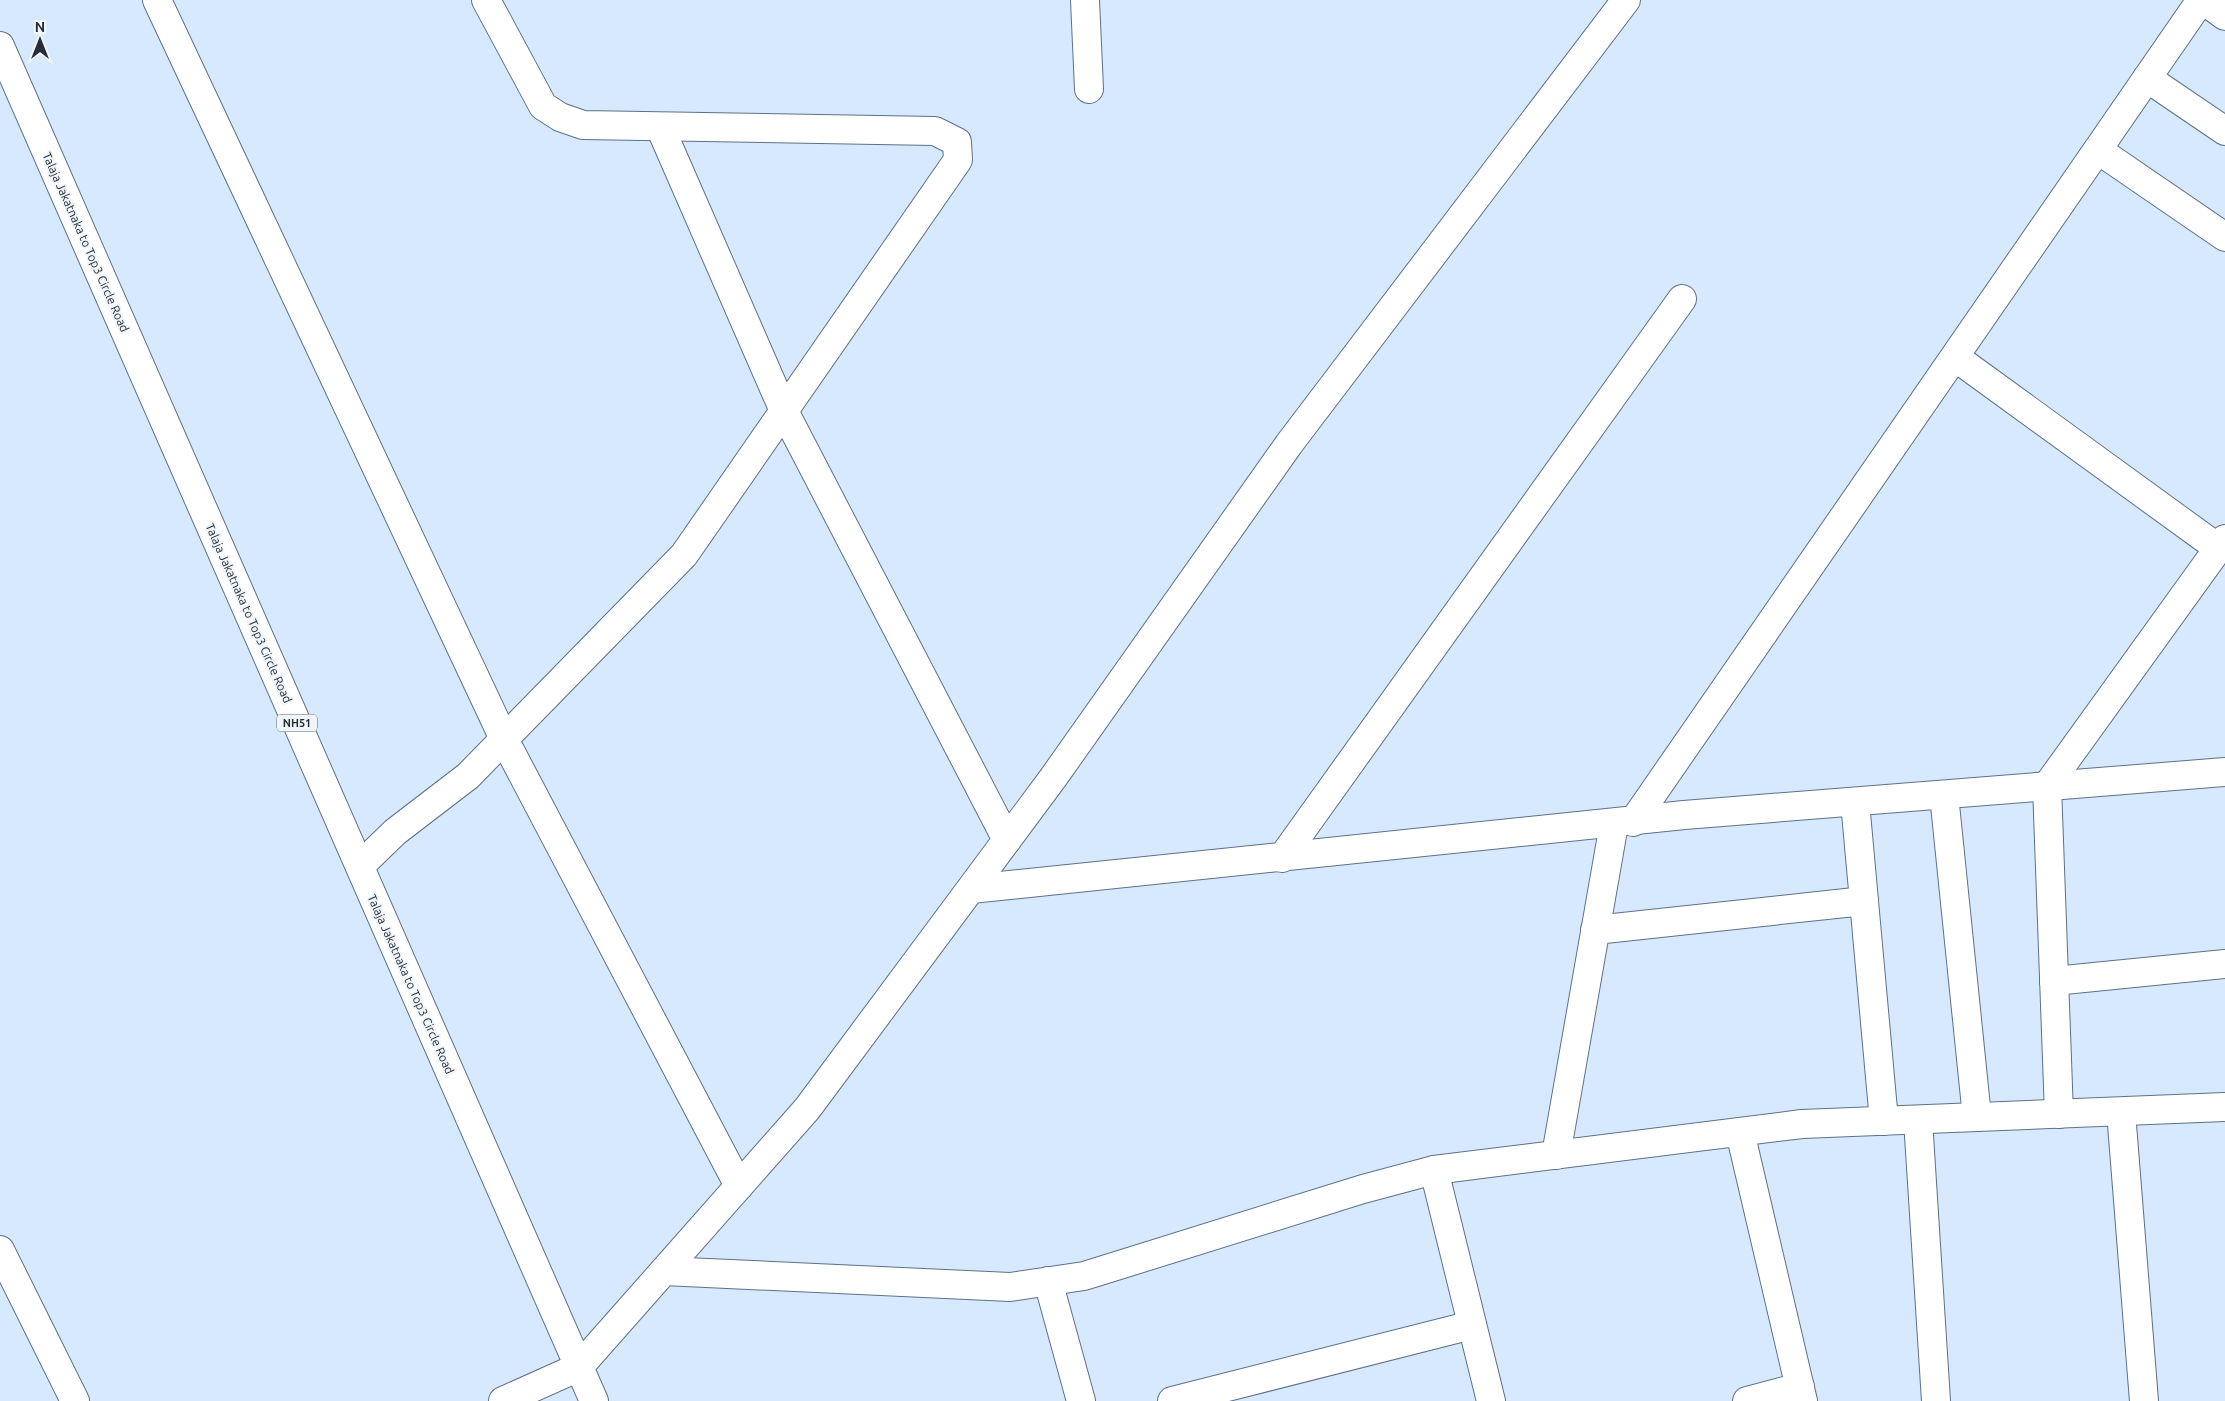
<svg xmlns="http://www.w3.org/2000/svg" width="2225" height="1401" viewBox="0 0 2225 1401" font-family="Ubuntu,sans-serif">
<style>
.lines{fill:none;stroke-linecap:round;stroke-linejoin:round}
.street-casing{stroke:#5c7188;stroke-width:30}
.highway-casing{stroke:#5c7188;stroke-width:30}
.street{stroke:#fff;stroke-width:28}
.highway{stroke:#fff;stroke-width:28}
.labels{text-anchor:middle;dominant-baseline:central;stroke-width:4;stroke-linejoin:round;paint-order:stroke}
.shield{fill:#f0f5fa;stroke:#626a72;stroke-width:1}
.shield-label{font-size:11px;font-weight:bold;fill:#252e38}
.street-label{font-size:12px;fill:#252e38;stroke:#f0f5fa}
</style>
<rect width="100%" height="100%" fill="#d7e9fe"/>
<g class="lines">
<g class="street-casing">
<g id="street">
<polyline points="157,0 504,739 739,1186"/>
<polyline points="1085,0 1089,89"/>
<polyline points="2203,0 2225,16"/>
<polyline points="2147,78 2225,131"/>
<polyline points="660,127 784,411 1007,840"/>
<polyline points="2098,150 2225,237"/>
<polyline points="1955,357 2218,548"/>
<polyline points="1944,795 1977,1117"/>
<polyline points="1855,802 1884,1121"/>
<polyline points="1633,822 2201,0"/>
<polyline points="1282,858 1682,299"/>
<polyline points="360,866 395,832 468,776 684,555 958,160 957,142 935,131 583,125 560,117 543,106 486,0"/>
<polyline points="971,889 1684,815 2225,772"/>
<polyline points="1595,930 1864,901"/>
<polyline points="2054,981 2225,964"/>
<polyline points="2121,1112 2144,1401"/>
<polyline points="2059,1114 2047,786 2225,539"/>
<polyline points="1918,1120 1936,1401"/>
<polyline points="1740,1132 1803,1401"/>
<polyline points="1556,1155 1614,824"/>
<polyline points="1434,1170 1491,1401"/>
<polyline points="0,1250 75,1401"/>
<polyline points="664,1271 1010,1287 1084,1276 1363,1189 1434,1170 1802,1124 2225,1107"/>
<polyline points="1048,1281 1081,1401"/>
<polyline points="503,1401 579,1367 807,1109 1053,778 1289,444 1626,0"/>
<polyline points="1172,1401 1472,1325"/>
<polyline points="1747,1401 1800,1387"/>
</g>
</g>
<g class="highway-casing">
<polyline id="highway" points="0,46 594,1401"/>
</g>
<use href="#street" class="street"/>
<use href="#highway" class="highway"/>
</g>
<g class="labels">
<rect class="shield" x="277" y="714.5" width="40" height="17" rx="4"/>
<g class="shield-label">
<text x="297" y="723">NH51</text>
</g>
<g class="street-label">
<text transform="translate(86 242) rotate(66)">Talaja Jakatnaka to Top3 Circle Road</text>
<text transform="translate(249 613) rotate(66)">Talaja Jakatnaka to Top3 Circle Road</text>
<text transform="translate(411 984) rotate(66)">Talaja Jakatnaka to Top3 Circle Road</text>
</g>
</g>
<g transform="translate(40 40)" stroke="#f0f5fa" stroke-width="4" paint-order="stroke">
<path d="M0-4L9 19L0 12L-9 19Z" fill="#252e38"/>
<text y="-8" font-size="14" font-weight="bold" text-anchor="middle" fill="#252e38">N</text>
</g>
</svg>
